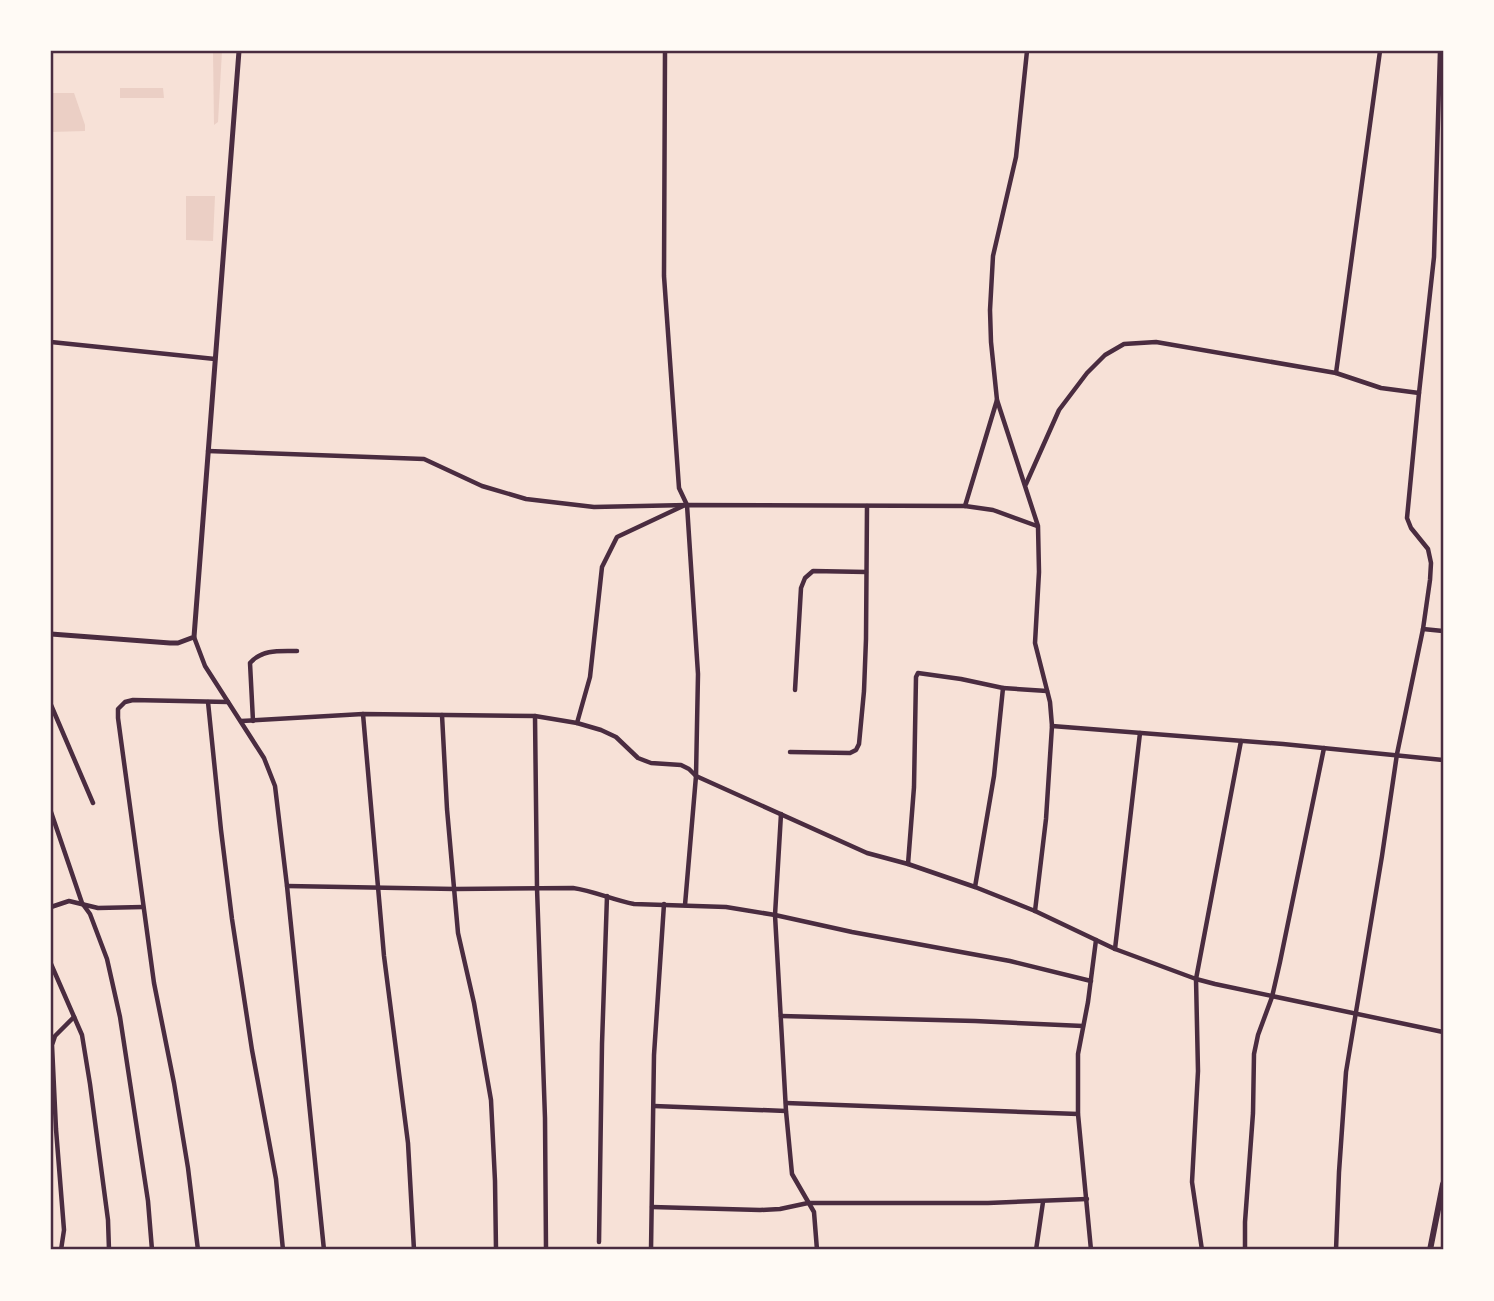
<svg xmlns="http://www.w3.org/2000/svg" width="1494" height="1301" viewBox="0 0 1494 1301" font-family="'Open Sans',sans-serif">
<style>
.green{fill:#ebcfc5}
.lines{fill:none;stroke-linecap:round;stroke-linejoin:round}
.minor{stroke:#4a2c40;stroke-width:4.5}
.tertiary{stroke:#4a2c40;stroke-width:5}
.secondary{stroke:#4a2c40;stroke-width:6}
.neatline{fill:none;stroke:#4a2c40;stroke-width:2.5}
</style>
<rect width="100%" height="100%" fill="#f7e1d7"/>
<g class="green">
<polygon points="213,51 222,51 218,122 214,125"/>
<polygon points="120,88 163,88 164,98 120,98"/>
<polygon points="51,93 74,93 85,125 85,131 51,132"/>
<polygon points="186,196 215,196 213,241 186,240"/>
</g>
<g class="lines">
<g class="minor">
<polyline points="665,51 664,276 679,488 687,505 698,674 696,776 685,905"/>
<polyline points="1027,51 1016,157 993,256 990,310 991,342 997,400 1038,526 1039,572 1035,643 1050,702 1052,726 1046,819 1035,911"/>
<polyline points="51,342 215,359"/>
<polyline points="1336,373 1380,51"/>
<polyline points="1419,393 1407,518 1411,528 1428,549 1431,563 1430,580 1423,629"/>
<polyline points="208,451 424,459 482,486 526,499 594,507 687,505 965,506 993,510 1037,526"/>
<polyline points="1026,484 1059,410 1087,373 1105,355 1124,344 1156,342 1336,373 1381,388 1419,393 1434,257 1440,51"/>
<polyline points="965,506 997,400"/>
<polyline points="194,637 205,666 264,758 275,786 287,886 324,1250"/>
<polyline points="795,690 801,588 805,578 813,571 866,572"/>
<polyline points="208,702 221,830 232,919 252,1050 276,1179 283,1250"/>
<polyline points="51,705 93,803"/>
<polyline points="363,714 384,956 408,1143 414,1250"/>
<polyline points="442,715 447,809 458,933 474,1003 491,1100 495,1181 496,1250"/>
<polyline points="535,716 537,888 545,1118 546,1250"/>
<polyline points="241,721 363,714 535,716 577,723 601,730 616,737 638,758 651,763 681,765 689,769 696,776 867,853 908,864 975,887 1035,911 1115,949 1196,979 1215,984 1443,1032"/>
<path d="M253,721L250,663C262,649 280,651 297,651"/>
<polyline points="577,723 590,677 602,567 617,537 683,506"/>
<polyline points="1052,726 1283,744 1443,760"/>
<polyline points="790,752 850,753 856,750 859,744 864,691 866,639 867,506"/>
<polyline points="51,812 82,903 90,914 107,959 120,1017 148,1201 152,1250"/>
<polyline points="781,814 775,915 786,1111 792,1174 814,1212 817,1250"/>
<polyline points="908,864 914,787 916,677 918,673 961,679 1003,688"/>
<path d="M287,886L455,889L573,888C594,891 613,900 634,904L726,907L775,915L852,932L1010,961L1091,981"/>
<polyline points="975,887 994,776 1003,688 1047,691"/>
<polyline points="51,907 69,901 98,908 143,907"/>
<polyline points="1115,949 1140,733"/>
<polyline points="51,964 82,1035 90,1084 108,1220 109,1250"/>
<polyline points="781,1016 975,1021 1083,1026"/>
<polyline points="786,1103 1078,1114"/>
<polyline points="654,1106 786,1111"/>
<polyline points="652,1207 760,1210 780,1209 808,1203 988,1203 1087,1199"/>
<polyline points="599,1242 602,1044 607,896"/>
<polyline points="61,1250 64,1230 56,1129 52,1045 55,1036 74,1017"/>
<polyline points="198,1250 188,1168 174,1083 154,983 118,718 118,709 125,702 133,700 228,702"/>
<polyline points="651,1250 654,1055 664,904"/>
<polyline points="1036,1250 1043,1202"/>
<polyline points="1091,1250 1078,1114 1078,1054 1088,1002 1096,940"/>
<polyline points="1202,1250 1192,1182 1198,1071 1196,979 1241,741"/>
<polyline points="1245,1250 1245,1222 1253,1113 1254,1054 1258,1035 1272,997 1280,962 1324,748"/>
<polyline points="1336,1250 1339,1172 1346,1072 1382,856 1397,754 1423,629 1443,631"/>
</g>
<polyline class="tertiary" points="51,634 170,643 178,643 194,637 239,51"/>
<polyline class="secondary" points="1430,1250 1443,1184"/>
</g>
<rect width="1494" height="1301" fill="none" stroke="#fffaf5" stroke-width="105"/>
<rect x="52" y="52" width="1390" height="1196" class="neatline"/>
</svg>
